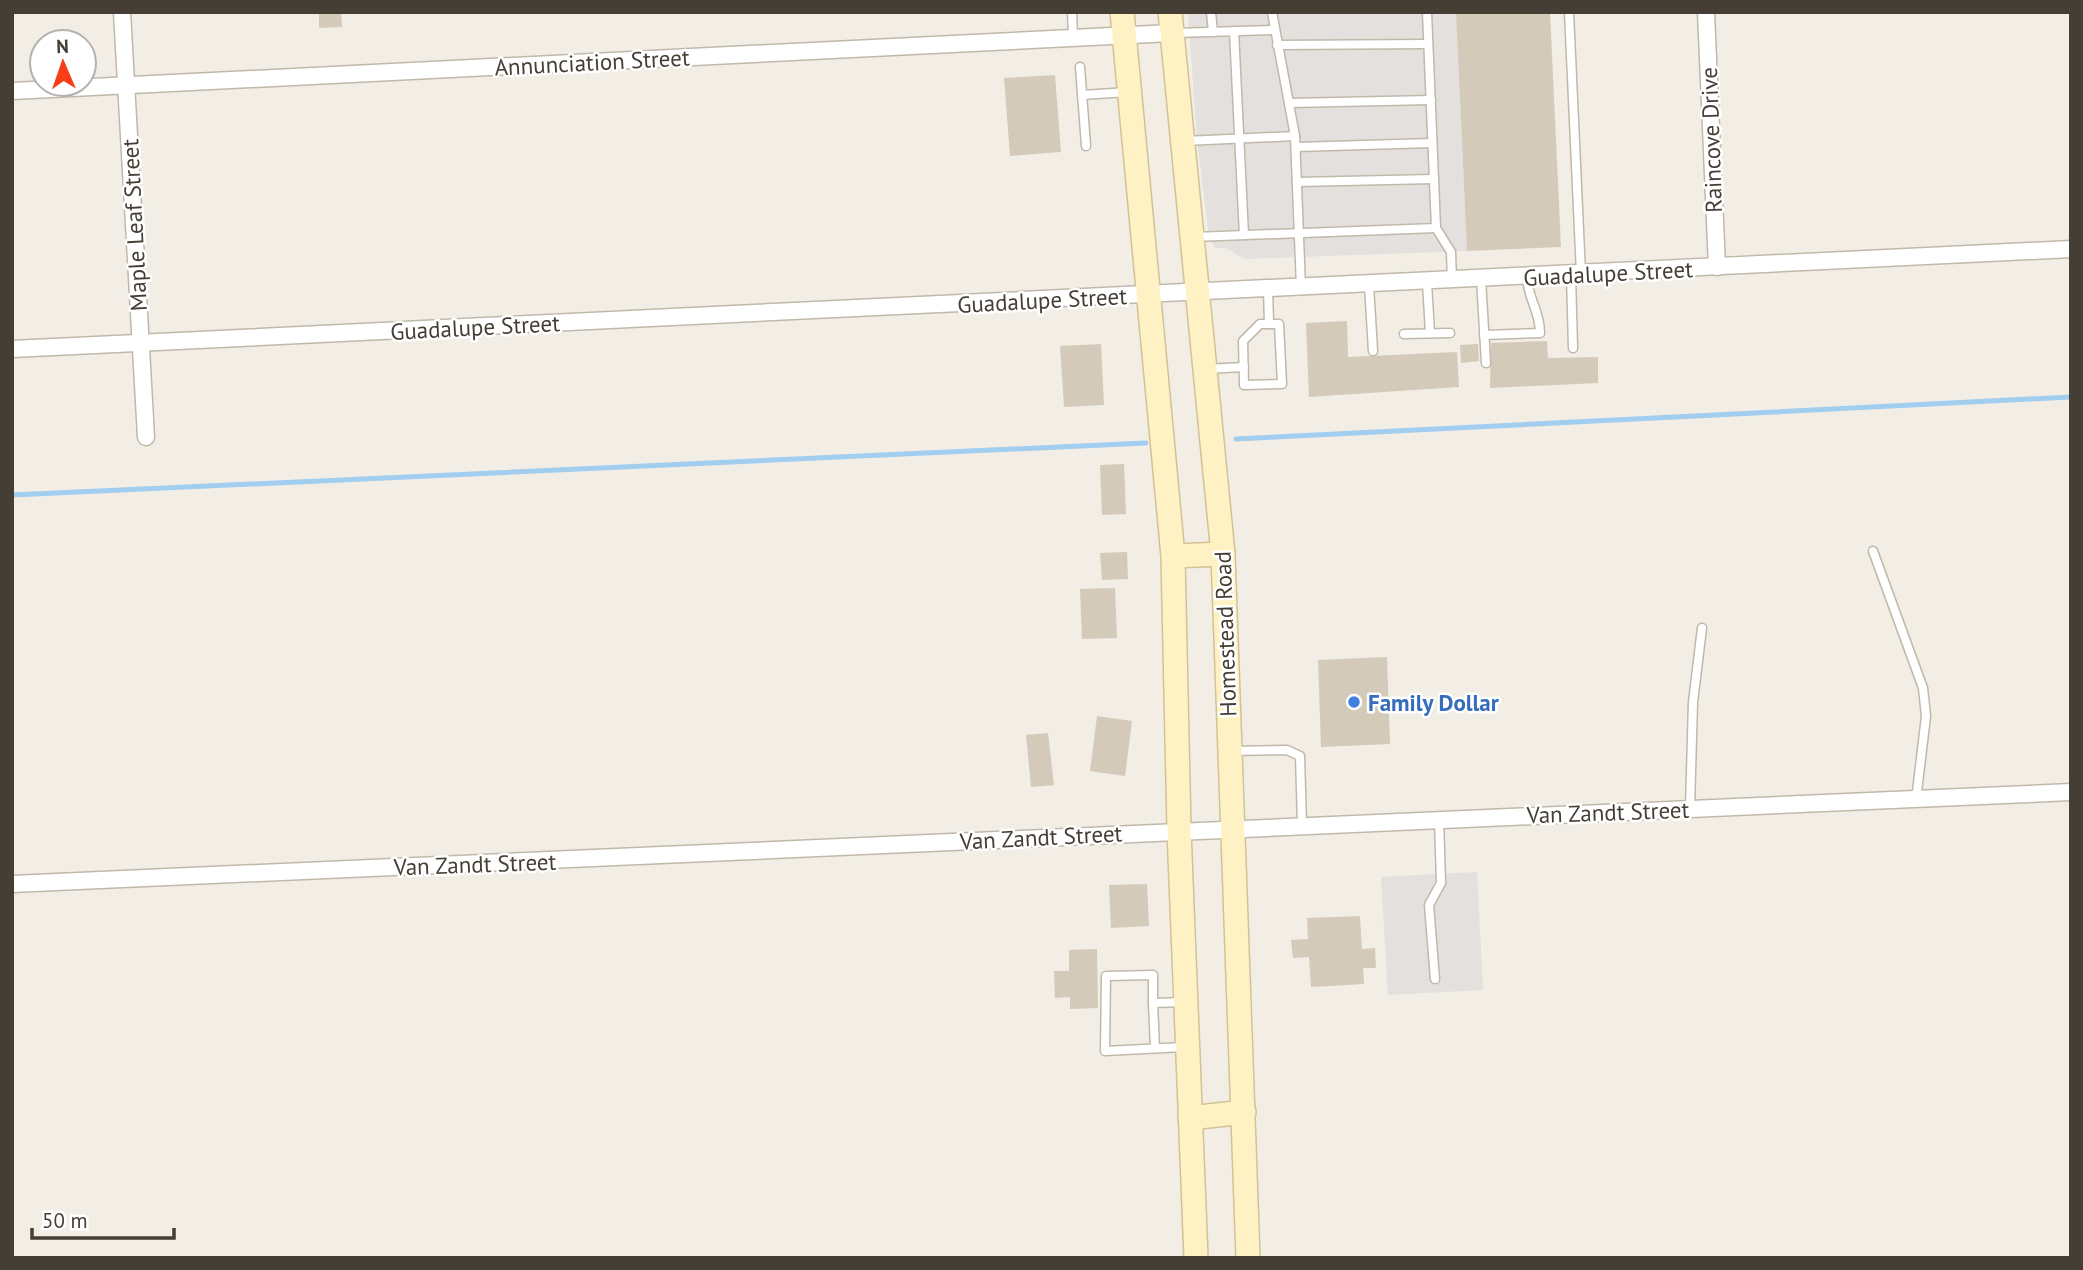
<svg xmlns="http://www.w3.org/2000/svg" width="2083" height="1270" viewBox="0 0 2083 1270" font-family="'PT Sans',sans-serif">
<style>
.parking{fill:#e3e0dd}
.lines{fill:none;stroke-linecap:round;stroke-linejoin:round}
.stream{stroke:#a1cdef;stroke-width:5}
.building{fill:#d3caba}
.service-casing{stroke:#c0b9aa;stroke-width:11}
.minor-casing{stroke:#c0b9aa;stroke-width:19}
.secondary-casing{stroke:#d2c295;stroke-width:26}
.service{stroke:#fff;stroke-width:8}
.minor{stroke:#fff;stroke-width:16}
.secondary{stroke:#fef1c3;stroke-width:23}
.shop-dot{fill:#3f7fe0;stroke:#fff;stroke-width:2.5}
.labels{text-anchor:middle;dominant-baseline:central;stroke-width:5;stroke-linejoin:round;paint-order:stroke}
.street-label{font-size:23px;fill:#443e34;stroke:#fff}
.shop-label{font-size:23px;font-weight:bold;fill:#366cbe;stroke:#fff;text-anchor:start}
</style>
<rect width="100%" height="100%" fill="#f2eee5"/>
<g class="parking">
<polygon points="1188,12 1456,12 1467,251 1244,259 1226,248 1215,248 1209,236 1197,140"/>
<polygon points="1477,872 1483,990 1388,995 1381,877"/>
</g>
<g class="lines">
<g class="stream">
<polyline points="1236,439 2071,397"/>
<polyline points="12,495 1146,443"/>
</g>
</g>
<g class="building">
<polygon points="319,12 341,12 342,27 319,28"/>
<polygon points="1456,12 1550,12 1561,247 1467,251"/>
<polygon points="1055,75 1061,152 1010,156 1004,78"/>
<polygon points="1347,321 1348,357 1457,352 1459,387 1309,397 1306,323"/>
<polygon points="1547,341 1548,358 1598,357 1598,383 1490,388 1491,343"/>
<polygon points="1101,344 1104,405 1064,407 1060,346"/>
<polygon points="1478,344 1479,361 1461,363 1460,345"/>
<polygon points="1124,464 1126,514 1102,515 1100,465"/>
<polygon points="1127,552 1128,579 1102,580 1100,553"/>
<polygon points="1115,588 1117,638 1082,639 1080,589"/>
<polygon points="1387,657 1390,744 1321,747 1318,660"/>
<polygon points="1097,716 1132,721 1125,776 1090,771"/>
<polygon points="1048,733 1054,785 1031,787 1026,735"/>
<polygon points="1147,884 1149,926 1111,928 1109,885"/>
<polygon points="1360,916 1362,949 1375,948 1376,968 1363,968 1364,984 1311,987 1309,957 1293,958 1291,940 1308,939 1307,918"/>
<polygon points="1097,949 1098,1008 1070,1009 1070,997 1055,998 1054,971 1069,971 1069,950"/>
</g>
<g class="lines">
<g class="service-casing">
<g id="service">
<polyline points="1072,12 1073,37"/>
<polyline points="1211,12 1213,32"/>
<polyline points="1272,12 1295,136 1301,287"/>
<polyline points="1569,12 1581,274"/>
<polyline points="1234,31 1244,235"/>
<polyline points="1175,33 1273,30"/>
<polyline points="1277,45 1428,44"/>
<polyline points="1080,67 1086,146"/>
<polyline points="1082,95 1128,92"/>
<polyline points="1289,103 1431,100"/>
<polyline points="1185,141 1295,136"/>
<polyline points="1296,147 1432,143"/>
<polyline points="1297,182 1434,179"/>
<polyline points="1436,228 1451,252 1452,281"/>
<polyline points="1194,237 1436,228 1427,12"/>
<polyline points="1571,275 1573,348"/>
<polyline points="1481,279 1486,363"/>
<polyline points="1427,282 1430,333"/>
<polyline points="1369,285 1373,351"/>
<polyline points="1268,290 1269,324"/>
<polygon points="1260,324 1279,324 1282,384 1244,385 1243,341"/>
<polyline points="1404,334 1450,333"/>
<path d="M1484,335L1540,333C1540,310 1528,300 1527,277"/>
<polyline points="1206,369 1244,367"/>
<polyline points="1873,551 1923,688 1926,716 1916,800"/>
<polyline points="1232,751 1287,750 1300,756 1302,825"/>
<polyline points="1690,808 1693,702 1702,628"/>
<polyline points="1435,979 1429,905 1441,883 1439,819"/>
<polyline points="1153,1003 1155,1048"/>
<polyline points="1184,1047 1105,1051 1106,976 1153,975 1153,1003 1185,1002"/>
</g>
</g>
<g class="minor-casing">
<g id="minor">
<polyline points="122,12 146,437"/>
<polyline points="1706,12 1717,267"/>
<polyline points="12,91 1171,33"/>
<polyline points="12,349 2071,249"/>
<polyline points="12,884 2071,792"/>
</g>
</g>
<g class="secondary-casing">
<g id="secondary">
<polyline points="1122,12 1173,556 1179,830 1196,1258"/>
<polyline points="1170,12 1223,554 1248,1258"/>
<polyline points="1173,556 1223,554"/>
<polyline points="1190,1118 1244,1112"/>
</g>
</g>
<use href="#service" class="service"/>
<use href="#minor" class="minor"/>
<use href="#secondary" class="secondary"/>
</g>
<circle class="shop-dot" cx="1354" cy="702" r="7"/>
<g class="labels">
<g class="street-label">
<text transform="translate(592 62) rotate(-3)">Annunciation Street</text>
<text transform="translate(1711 140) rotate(-92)">Raincove Drive</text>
<text transform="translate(134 225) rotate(-93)">Maple Leaf Street</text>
<text transform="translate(1608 273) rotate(-3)">Guadalupe Street</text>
<text transform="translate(1042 300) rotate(-3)">Guadalupe Street</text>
<text transform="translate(475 327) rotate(-3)">Guadalupe Street</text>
<text transform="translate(1225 634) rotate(-92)">Homestead Road</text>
<text transform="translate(1608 812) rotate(-2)">Van Zandt Street</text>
<text transform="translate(1041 837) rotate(-3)">Van Zandt Street</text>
<text transform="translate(475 864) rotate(-2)">Van Zandt Street</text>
</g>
<g class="shop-label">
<text x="1368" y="702">Family Dollar</text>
</g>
</g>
<rect width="2083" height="1270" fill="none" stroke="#443e34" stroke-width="28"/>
<g transform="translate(63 63) rotate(358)"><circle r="33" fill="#ffffff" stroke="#b4b2ae" stroke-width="2"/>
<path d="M0-5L12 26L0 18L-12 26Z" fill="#f73e17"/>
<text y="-10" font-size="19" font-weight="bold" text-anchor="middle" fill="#443e34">N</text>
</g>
<path d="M32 1228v10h142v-10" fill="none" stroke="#443e34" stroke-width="3.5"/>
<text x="42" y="1228" font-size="21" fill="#443e34" stroke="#ffffff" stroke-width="5" paint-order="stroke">50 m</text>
</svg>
